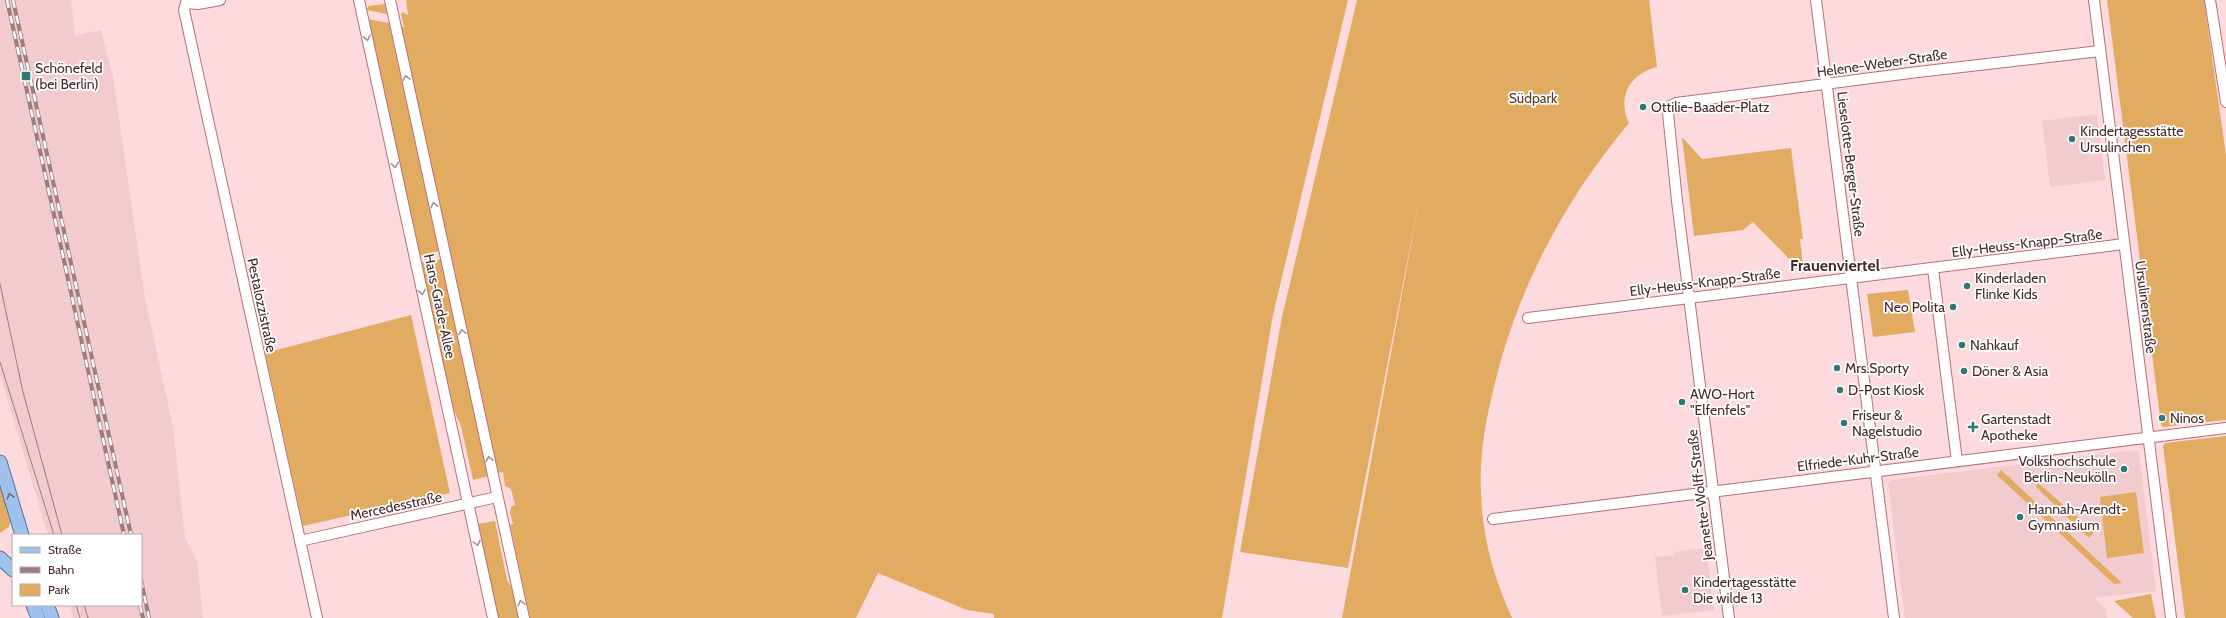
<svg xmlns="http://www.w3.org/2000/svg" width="2226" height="618" viewBox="0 0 2226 618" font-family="Cabin,sans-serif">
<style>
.built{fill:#f1cbce}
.green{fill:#e2ab62}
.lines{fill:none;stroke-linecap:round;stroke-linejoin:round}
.minor-casing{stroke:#bb6e77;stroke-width:12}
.major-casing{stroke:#56719f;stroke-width:15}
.minor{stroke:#fff;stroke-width:10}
.major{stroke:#9ec2eb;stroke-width:13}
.tram{stroke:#9e7c7f;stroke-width:1}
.rail-casing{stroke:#9e7c7f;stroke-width:4}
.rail{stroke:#fff;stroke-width:2.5;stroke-dasharray:8;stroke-linecap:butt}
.oneway{stroke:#a49495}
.oneway2{stroke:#6f6d81}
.poi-dot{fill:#2f7876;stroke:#fff;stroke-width:1.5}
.labels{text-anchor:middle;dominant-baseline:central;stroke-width:3.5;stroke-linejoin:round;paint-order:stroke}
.street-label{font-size:14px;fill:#48282b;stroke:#fff}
.poi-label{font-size:14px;fill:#48282b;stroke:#fff;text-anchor:start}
.park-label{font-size:14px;fill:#553d1e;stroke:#fff}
.quarter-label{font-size:16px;font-weight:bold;fill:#48282b;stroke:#fff}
</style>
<rect width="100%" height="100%" fill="#fddadd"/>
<g class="built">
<polygon points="0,0 71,0 75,36 101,30 113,77 145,298 173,427 185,537 197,562 203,618 73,618 70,605 141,605 141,535 48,535 0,375"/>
<polygon points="2097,114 2105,180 2050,187 2042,121"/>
<polygon points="2136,450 2139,452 2156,591 2094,598 2106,609 2107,618 1905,618 1888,483 1891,480"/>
<polygon points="1706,548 1714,610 1662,616 1655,557 1675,555 1675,552"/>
</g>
<g class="green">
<polygon points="406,0 1348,0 1273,315 1222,618 994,618 994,614 967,610 878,573 856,618 530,618 510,525 513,524 510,513 511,507 515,505 511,489 505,486 503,472 498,473 400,28 404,27 401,14 402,12 408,15"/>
<path d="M1357,0H1649L1657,67C1629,74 1617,98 1629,123C1563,202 1516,291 1493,391C1485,424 1479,458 1481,492C1482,537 1494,578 1512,618H1342L1420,196L1348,568L1240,552L1282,317Z"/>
<polygon points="2107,0 2204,0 2226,155 2226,420 2163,427 2161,425"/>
<polygon points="385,4 387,14 366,10 369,6"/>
<polygon points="367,19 389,23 439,251 419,256"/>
<polygon points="1682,137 1702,159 1791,148 1803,239 1800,239 1804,274 1753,222 1743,230 1694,236"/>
<polygon points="441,259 489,476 473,480 461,426 453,409 421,263"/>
<polygon points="1908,290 1915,332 1873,337 1867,294"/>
<polygon points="411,315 450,493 303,526 265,353"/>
<polygon points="2226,436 2226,618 2185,618 2163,446 2165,443"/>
<polygon points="2001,470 2122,583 2114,584 1997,475"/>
<polygon points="2027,473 2094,532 2089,538 2036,487 2037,485 2025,474"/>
<polygon points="0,486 11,521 9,527 0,533"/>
<polygon points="2136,492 2144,553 2107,558 2100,497"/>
<polygon points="495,521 507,580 513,590 519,618 498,618 477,524"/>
<polygon points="2151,594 2156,618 2133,618 2114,601"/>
</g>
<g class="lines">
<g class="minor-casing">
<g id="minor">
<polyline points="359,0 493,618"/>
<polyline points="390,0 524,618"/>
<polyline points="1816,0 1894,618"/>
<polyline points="2094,0 2171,618"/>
<polyline points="2210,0 2226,102"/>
<polyline points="186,3 184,10 317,618"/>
<polyline points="186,3 198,4 220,0"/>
<polyline points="1933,269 1957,461"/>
<polyline points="1528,318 2124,244"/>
<polyline points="1493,519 2226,428"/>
<polyline points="300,541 497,497"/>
<polyline points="1729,618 1677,201 1668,113 1670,106 1676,103 1918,72 2100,51"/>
</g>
</g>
<g class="major-casing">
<g id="major">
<polyline points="0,462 22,535"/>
<polyline points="0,558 13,570"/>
<polyline points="33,605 38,618"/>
<polyline points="47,605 52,618"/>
</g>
</g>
<use href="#minor" class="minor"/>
<use href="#major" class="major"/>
<g class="tram">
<polyline points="0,284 23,392 62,535"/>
<polyline points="0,362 54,535"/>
<polyline points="76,605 80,618"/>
<polyline points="84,605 88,618"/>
</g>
<g class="rail-casing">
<g id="rail">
<polyline points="7,0 124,535"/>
<polyline points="13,0 131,535"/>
<polyline points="141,580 149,618"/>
<polyline points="140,605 143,618"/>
</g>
</g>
<use href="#rail" class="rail"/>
</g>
<defs><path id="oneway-chevron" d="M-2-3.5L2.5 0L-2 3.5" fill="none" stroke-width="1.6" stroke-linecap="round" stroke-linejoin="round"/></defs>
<g class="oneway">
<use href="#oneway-chevron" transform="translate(367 38) rotate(78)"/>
<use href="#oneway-chevron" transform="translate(406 78) rotate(-102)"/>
<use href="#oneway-chevron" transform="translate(395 165) rotate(78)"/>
<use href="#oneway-chevron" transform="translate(434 205) rotate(-102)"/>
<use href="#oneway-chevron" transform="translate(422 292) rotate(78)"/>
<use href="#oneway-chevron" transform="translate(462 332) rotate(-102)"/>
<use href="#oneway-chevron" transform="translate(489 459) rotate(-102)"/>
<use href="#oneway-chevron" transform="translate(477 543) rotate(78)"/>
<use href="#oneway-chevron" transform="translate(521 603) rotate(-102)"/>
</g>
<use class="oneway2" href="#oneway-chevron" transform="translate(10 496) rotate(-106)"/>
<g class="poi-dot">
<rect x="21" y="71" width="10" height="10" rx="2"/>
<circle cx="1643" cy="107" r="4"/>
<circle cx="2072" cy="139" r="4"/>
<circle cx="1967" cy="286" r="4"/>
<circle cx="1953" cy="307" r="4"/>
<circle cx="1962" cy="345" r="4"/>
<circle cx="1837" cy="368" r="4"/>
<circle cx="1964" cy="371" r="4"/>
<circle cx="1840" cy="390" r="4"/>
<circle cx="1682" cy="402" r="4"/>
<circle cx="2162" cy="418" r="4"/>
<circle cx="1844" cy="423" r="4"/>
<path d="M1971 421h4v4h4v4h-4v4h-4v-4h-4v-4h4z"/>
<circle cx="2124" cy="469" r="4"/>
<circle cx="2020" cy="517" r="4"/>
<circle cx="1685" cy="590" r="4"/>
</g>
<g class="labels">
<g class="street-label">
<text transform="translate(1882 63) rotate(-8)">Helene-Weber-Straße</text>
<text transform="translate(1851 164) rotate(83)">Lieselotte-Berger-Straße</text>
<text transform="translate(2027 243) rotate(-7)">Elly-Heuss-Knapp-Straße</text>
<text transform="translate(1705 282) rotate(-7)">Elly-Heuss-Knapp-Straße</text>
<text transform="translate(262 305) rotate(78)">Pestalozzistraße</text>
<text transform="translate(440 306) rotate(78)">Hans-Grade-Allee</text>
<text transform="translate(2146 307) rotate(83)">Ursulinenstraße</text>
<text transform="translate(1858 459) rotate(-7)">Elfriede-Kuhr-Straße</text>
<text transform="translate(1700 495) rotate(-97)">Jeanette-Wolff-Straße</text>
<text transform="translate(396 506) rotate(-12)">Mercedesstraße</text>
</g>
<g class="poi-label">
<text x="35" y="68">Schönefeld<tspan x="35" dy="16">(bei Berlin)</tspan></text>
<text x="1651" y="107">Ottilie-Baader-Platz</text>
<text x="2080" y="131">Kindertagesstätte<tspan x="2080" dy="16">Ursulinchen</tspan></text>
<text x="1975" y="278">Kinderladen<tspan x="1975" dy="16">Flinke Kids</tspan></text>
<text x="1945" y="307" text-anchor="end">Neo Polita</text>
<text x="1970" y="345">Nahkauf</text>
<text x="1845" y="368">Mrs.Sporty</text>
<text x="1972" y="371">Döner &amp; Asia</text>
<text x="1848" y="390">D-Post Kiosk</text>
<text x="1690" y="394">AWO-Hort<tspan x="1690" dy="16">"Elfenfels"</tspan></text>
<text x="1852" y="415">Friseur &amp;<tspan x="1852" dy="16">Nagelstudio</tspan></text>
<text x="2170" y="418">Ninos</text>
<text x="1981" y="419">Gartenstadt<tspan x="1981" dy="16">Apotheke</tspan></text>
<text x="2116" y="461" text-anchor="end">Volkshochschule<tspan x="2116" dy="16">Berlin-Neukölln</tspan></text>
<text x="2028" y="509">Hannah-Arendt-<tspan x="2028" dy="16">Gymnasium</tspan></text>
<text x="1693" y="582">Kindertagesstätte<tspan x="1693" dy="16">Die wilde 13</tspan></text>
</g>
<g class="park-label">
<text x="1533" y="98">Südpark</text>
</g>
<g class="quarter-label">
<text x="1835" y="265">Frauenviertel</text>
</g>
</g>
<rect x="12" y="534" width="130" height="72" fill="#ffffff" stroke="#b6a9aa"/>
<rect x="20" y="547" width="20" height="6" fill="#9ec2eb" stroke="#b6a9aa"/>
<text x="48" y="554" font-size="12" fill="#48282b">Straße</text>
<rect x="20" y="567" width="20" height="6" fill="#9e7c7f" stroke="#b6a9aa"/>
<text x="48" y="574" font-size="12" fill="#48282b">Bahn</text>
<rect x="20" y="584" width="20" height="12" fill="#e2ab62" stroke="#b6a9aa"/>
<text x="48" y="594" font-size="12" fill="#48282b">Park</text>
</svg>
